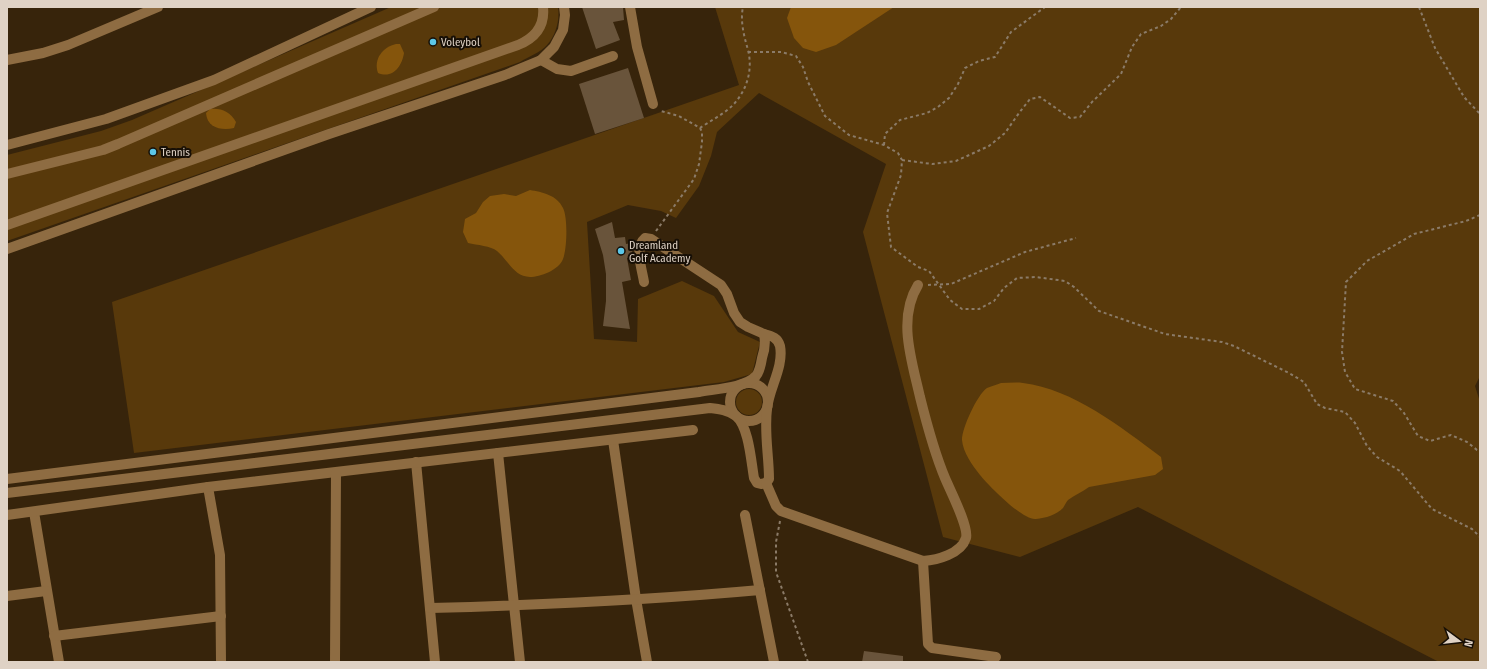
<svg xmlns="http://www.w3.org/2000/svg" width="1487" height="669" viewBox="0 0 1487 669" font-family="'Fira Sans Condensed',sans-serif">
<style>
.green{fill:#58390b}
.water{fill:#85550c}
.building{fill:#69543b}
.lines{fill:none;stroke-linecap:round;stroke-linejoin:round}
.path{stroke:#8b7b68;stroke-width:2;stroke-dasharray:3 3;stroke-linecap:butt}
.minor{stroke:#8e6c42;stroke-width:10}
.poi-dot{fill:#5cc7e8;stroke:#170f06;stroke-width:1.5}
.labels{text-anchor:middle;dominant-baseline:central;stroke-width:4;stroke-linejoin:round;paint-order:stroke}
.poi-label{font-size:11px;fill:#dfd2c5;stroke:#170f06;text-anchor:start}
</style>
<rect width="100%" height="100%" fill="#37240b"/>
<g class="green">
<path d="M391,7H558C560,20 556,35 547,45C541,52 528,57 520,62L7,241V155L101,131L132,120Z"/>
<polygon points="715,7 1480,7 1480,376 1475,386 1480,402 1480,662 1439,662 1138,507 1020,557 943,537 863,232 886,164 759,93 717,132 711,156 699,186 676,218 661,211 628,205 587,222 594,339 637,342 638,299 682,281 714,296 738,332 760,342 752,374 724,382 134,453 112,302 739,85"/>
<circle cx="749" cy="402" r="13"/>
</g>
<g class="water">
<polygon points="791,7 894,7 836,45 816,52 803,48 794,38 787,18"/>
<path d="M396,44H400L404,53C402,66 393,79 378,73C373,59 383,47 396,44Z"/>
<path d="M210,109C222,108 230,112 236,122L234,128C222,131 207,128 206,113Z"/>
<path d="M530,190C542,192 557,195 563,208C568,218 567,249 563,259C559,270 540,277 530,277C514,277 508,260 497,251C491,246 477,245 468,243L463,232L465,219L476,213L483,202L490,196L504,194L516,196Z"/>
<path d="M1001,383C1008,383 1016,382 1023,383C1073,389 1121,427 1161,457L1163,469L1155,475L1089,487C1082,492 1075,495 1068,500C1066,502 1065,505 1063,508C1056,515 1046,518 1036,519C1023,521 988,485 980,475C972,465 963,452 962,440C962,428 977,395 987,388C991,386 997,385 1001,383Z"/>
</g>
<g class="building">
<polygon points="582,7 623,7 624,20 613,22 620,40 596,49"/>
<polygon points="628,68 644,118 595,134 579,84"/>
<polygon points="612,222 615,238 625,237 626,244 631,243 633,257 627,258 631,280 622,282 630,329 603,326 606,301 606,274 603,255 595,229"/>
<polygon points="864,651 903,656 903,662 862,662"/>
</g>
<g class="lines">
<g class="path">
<polyline points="1419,7 1435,48 1464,97 1480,114"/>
<polyline points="748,52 781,52 796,56 803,67 808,82 825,116 849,135 884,145 898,153 902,160 901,175 887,213 891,247 918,267 929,271 950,300 962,309 979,309 994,301 1004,288 1017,278 1036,277 1065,281 1074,287 1099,311 1165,334 1222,342 1234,346 1289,373 1304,382 1317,404 1325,408 1345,412 1355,423 1367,446 1377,457 1400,471 1432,509 1472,529 1480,537"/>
<path d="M700,128C710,121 724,114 733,105C747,90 753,70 748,50C744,36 740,21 743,7"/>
<polyline points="884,145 885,134 900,120 927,113 938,107 949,98 958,84 965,68 979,61 995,57 1011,32 1045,7"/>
<polyline points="902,160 932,164 956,161 989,146 1005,133 1019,113 1030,99 1040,97 1070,118 1080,117 1092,102 1121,74 1132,47 1141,34 1161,26 1171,19 1181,7"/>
<polyline points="1480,215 1466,221 1414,234 1367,261 1346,282 1342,352 1345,372 1355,389 1393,401 1404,413 1418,436 1430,441 1451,435 1467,442 1477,450 1480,450"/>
<polyline points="656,231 694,179 699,164 702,142 702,132 700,128 679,116 661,111"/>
<polyline points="928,285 951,284 1025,252 1076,238"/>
<polyline points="780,521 776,542 776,572 808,662"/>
</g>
<g class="minor">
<polyline points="630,7 637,47 653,104"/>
<polyline points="7,60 43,53 68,45 158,7"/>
<polyline points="541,60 557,69 571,71 613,56"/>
<polyline points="7,145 106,119 214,80 371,7"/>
<polyline points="7,174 103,150 118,144 434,7"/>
<path d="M7,225L518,45C535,38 545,26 543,7"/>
<polyline points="7,249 329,134 505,75 541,60 554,47 563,30 565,15 564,7"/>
<path d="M644,282C642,269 634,247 645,238L651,239L721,285L727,294L734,313L740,322L748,327L764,334"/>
<circle cx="749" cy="402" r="19"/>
<polyline points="613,440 636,599 647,662"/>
<polyline points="498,453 520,662"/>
<polyline points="416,462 435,662"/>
<path d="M7,479L699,392C715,389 745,388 756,376C760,371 761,364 762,358C765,349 766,343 764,334C772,336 778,338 780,346C784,367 769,388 767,409C764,433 769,456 769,479L766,483L761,484L757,483L754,478C751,461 749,427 736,416C728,410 719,409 710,408L7,493"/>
<path d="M766,483L776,506L781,511L923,561C937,560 961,554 966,538C969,527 950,490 945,478C934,452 927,425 920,397C912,361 897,319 918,285"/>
<polyline points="208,487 220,555 221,662"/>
<polyline points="34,512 59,662"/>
<polyline points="7,515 208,487 693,430"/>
<polyline points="745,515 774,662"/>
<polyline points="923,561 928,644 932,648 996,657"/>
<polyline points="7,596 46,591"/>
<path d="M430,608C540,605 650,600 760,590"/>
<polyline points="54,636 221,616"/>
<polyline points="335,662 336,473"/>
</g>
</g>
<g class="poi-dot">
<circle cx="433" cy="42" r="4"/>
<circle cx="153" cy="152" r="4"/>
<circle cx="621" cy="251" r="4"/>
</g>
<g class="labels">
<g class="poi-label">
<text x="441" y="42">Voleybol</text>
<text x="161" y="152">Tennis</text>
<text x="629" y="245">Dreamland<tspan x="629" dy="13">Golf Academy</tspan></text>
</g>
</g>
<rect width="1487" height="669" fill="none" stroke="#dfd2c5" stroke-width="16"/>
<g transform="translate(1459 641) rotate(105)" stroke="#170f06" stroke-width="3" paint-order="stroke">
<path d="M0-3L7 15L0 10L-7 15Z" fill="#dfd2c5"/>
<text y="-6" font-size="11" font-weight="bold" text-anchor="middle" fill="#dfd2c5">N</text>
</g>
</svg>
